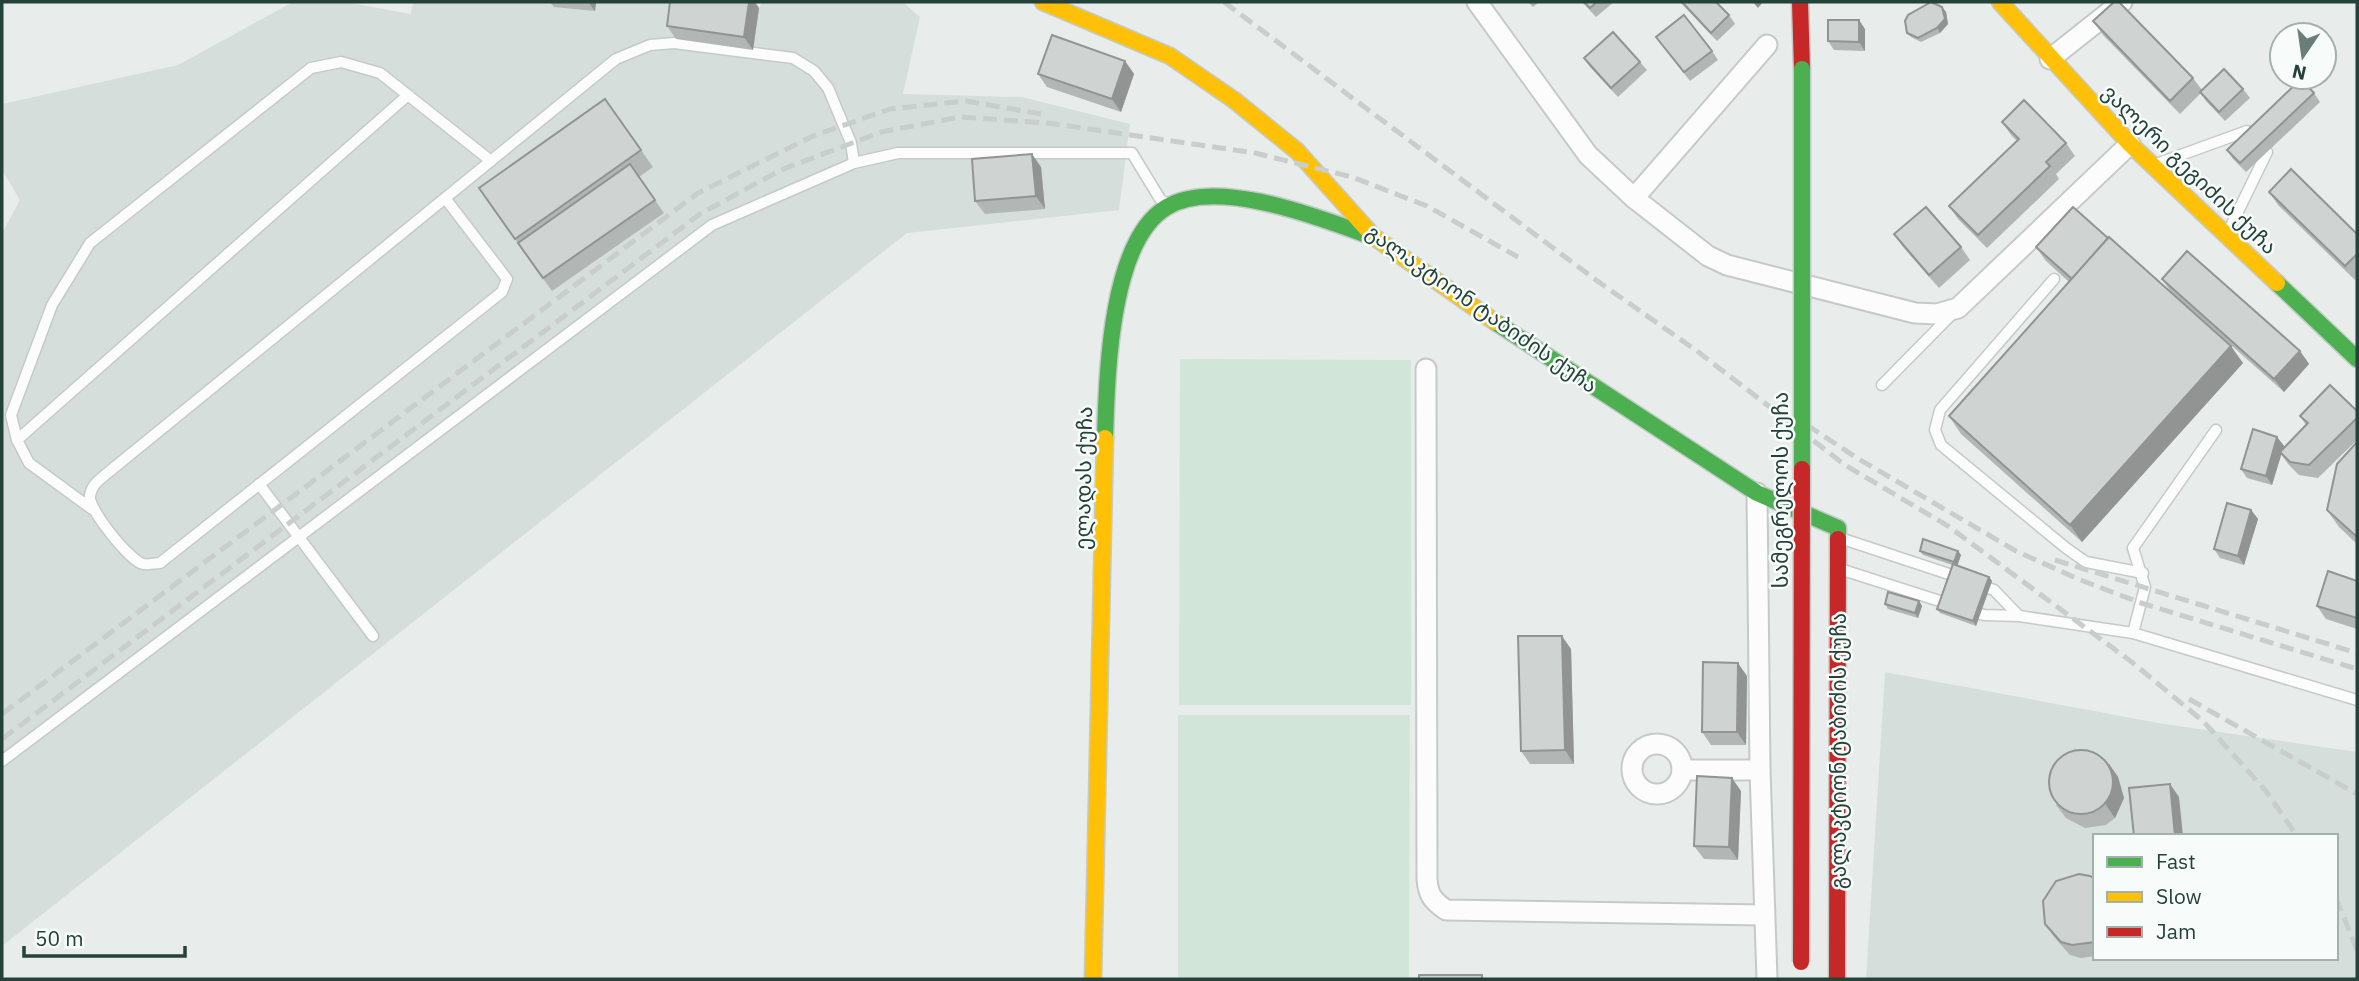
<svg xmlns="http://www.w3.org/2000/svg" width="2359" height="981" viewBox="0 0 2359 981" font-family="'IBM Plex Sans','Noto Sans Georgian',sans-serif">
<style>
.built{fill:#d6dedb;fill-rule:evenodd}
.garden{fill:#d1e6d8}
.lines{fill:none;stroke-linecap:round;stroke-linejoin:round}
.lane-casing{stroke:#c5cac8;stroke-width:13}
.street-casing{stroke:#c5cac8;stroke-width:23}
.fast-casing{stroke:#c3cbc8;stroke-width:19}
.slow-casing{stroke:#c3cbc8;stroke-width:19}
.jam-casing{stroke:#c3cbc8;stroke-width:19}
.lane{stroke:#fcfcfc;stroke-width:10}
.street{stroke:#fcfcfc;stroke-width:19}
.fast{stroke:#4caf50;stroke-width:16}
.slow{stroke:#ffc107;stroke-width:16}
.jam{stroke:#c62828;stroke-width:16}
.rail{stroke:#c9cdcc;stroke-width:5;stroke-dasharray:14 7;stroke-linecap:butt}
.fast-bridge-casing{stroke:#c3cbc8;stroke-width:19;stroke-linecap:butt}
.jam-bridge-casing{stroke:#c3cbc8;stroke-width:19;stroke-linecap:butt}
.fast-bridge{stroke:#4caf50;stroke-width:16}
.jam-bridge{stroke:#c62828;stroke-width:16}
.wall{fill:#b2b6b5}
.shaded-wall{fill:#919493}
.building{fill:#cfd4d2;stroke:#919493;stroke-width:2}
.labels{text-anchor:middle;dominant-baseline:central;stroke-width:5;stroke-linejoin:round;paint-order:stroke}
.street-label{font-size:21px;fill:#24423a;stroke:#f7fbf9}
</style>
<rect width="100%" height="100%" fill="#e8edeb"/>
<g class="built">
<polygon points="293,2 345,2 411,14 413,2 716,2 759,8 762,2 903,2 920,17 903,94 1022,97 1130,124 1119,210 907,233 2,946 2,233 20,200 2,170 2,104 178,65"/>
<path d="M1885,672L2158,723L2357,752V979H1866ZM2095,836H2336V958H2095Z"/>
</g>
<g class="garden">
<polygon points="1180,359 1411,360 1411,705 1179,705"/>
<polygon points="1178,715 1410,715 1409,979 1178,979"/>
</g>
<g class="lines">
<g class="lane-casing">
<g id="lane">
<polyline points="2156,164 2247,131 2254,139"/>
<path d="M445,198L507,279L502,292L160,563C155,563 147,565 143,564C130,561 88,509 90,496C91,486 98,481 105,475L616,59L650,45L674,43L793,58L814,71L828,88L851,143L854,163"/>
<polyline points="2227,234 2267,152"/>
<polyline points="2054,279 1940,410 1935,430 1941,445 2066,548 2086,562 2143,573"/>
<polyline points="1882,385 1953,313"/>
<polyline points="17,440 408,95"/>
<polyline points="259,484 373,636"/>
<polyline points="92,509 29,463 17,440 11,415 52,305 90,243 311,68 341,62 380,73 491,161"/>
<polyline points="1840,538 1961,578"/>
<polyline points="1840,569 1952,605"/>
<polyline points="1979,585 1994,590 2019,616"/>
<polyline points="1970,611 1984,615 2019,616 2133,633 2357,700"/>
<polyline points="2133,633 2145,587 2133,548 2216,430"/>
<polyline points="2,761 712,225 854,163 898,153 1132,153 1160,199 1167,204"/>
</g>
</g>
<g class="street-casing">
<g id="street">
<polyline points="1477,2 1588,155 1634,198 1708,256 1727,265 1915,313 1937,314 1958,308 2130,144"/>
<polyline points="2050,59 2122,2"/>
<polyline points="1634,198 1767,45"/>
<path d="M1426,369L1427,879C1428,895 1433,901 1446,910L1763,915"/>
<polyline points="1757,493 1760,770 1767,979"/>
<circle cx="1657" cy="769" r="25"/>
<polyline points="1682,770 1760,770"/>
</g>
</g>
<g class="fast-casing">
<g id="fast">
<polyline points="2277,283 2357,359"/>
<polyline points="1495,322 1757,493 1838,528 1838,539"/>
<path d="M1105,438C1107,379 1109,241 1167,207C1217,177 1320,218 1370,236"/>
</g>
</g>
<g class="slow-casing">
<g id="slow">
<polyline points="1043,2 1170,56 1234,100 1297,151 1374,237 1495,322"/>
<polyline points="2000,2 2130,144 2277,283"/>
<polyline points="1093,979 1105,438"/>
</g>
</g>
<g class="jam-casing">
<g id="jam">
<polyline points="1800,2 1802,69"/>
<polyline points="1837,979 1838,539"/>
</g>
</g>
<use href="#lane" class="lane"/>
<use href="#street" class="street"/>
<use href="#fast" class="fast"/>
<use href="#slow" class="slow"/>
<use href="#jam" class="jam"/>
<g class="rail">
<polyline points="1224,2 1596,280 1697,351 1845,465 1948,526 2133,663 2204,722 2266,791 2297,836"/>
<polyline points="1807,425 1857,458 2016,551 2078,579 2141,603 2357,669"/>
<polyline points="2055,560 2357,653"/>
<polyline points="2189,699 2357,794"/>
<polyline points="2,714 698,193 813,136 890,109 966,101 1041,114"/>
<polyline points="2,739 700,214 781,170 881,132 960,117 1047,123 1255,153 1352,177 1427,206 1518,257"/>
<polyline points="2336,898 2357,950"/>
</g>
<g class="fast-bridge-casing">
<polyline id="fast-bridge" points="1802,469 1802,69"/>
</g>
<g class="jam-bridge-casing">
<polyline id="jam-bridge" points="1801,962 1802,469"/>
</g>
<use href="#fast-bridge" class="fast-bridge"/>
<use href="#jam-bridge" class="jam-bridge"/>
</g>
<g class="wall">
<polygon points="550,2 596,2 595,11 554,7"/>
<polygon points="1528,2 1539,2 1533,7"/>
<polygon points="1582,2 1614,2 1596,17"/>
<polygon points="1680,2 1716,2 1729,15 1735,24 1717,41"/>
<polygon points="1942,7 1946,12 1948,24 1940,33 1921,42 1911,37 1907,33"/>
<polygon points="759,8 753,50 676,39 667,26"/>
<polygon points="2093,21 2193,78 2202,90 2243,89 2250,98 2225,121 2206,101 2201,93 2180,114 2103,35"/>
<polygon points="1865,29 1865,51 1834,50 1828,41"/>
<polygon points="1656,37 1712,51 1718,60 1690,81"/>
<polygon points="1584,58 1640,62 1647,70 1618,97 1590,67"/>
<polygon points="1125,61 1134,74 1121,112 1047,87 1038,74"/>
<polygon points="2314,93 2320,102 2246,172 2233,159 2227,150"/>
<polygon points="605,99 653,167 639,177 664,213 552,291 479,188"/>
<polygon points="2002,122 2066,143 2075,156 2056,174 2059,179 1987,248 1958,219 1949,206 2017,141 2011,135"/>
<polygon points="1041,167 1045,209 985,214 975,201"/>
<polygon points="2269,192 2357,234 2357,277 2355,280 2278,205"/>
<polygon points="1894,234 1961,247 1970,260 1939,288 1903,247"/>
<polygon points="2036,247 2243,363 2082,542 1961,434 1949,416 2069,282 2046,261"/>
<polygon points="2162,279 2300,351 2309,364 2284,392 2171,292"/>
<polygon points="2357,411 2357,440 2318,478 2299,475 2289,465 2281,454 2272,485 2247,478 2241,469 2277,437 2284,446 2283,449 2306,425 2300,416"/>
<polygon points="2357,442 2357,544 2339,527 2327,510"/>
<polygon points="2251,510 2258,519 2244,565 2220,558 2214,549"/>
<polygon points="1920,551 1958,551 1961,555 1957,566 1989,577 1992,581 1976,626 1940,613 1937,609 1952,565 1923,555"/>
<polygon points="2357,581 2357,629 2326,619 2317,606"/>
<polygon points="1919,601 1922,606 1918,618 1888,609 1885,604"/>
<polygon points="1571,649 1574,764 1530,764 1521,751"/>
<polygon points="1747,676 1746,745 1711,745 1702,732"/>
<polygon points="2109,764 2118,777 2124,798 2115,818 2106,825 2085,828 2066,818 2056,805"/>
<polygon points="1741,791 1738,860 1704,859 1694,846"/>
<polygon points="2095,879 2095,956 2081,958 2070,955 2054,937 2045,924"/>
</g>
<g class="shaded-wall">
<polygon points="588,2 596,2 595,11"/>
<polygon points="749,2 755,2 759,8 753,50 744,37"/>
<polygon points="1753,2 1763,2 1758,8"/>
<polygon points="1942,7 1946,12 1948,24 1940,33 1937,28"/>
<polygon points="1859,20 1865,29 1865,51 1859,42"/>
<polygon points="1125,61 1134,74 1121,112 1112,99"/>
<polygon points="1032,154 1041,167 1045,209 1036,196"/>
<polygon points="2231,346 2243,363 2082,542 2070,525"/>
<polygon points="2300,351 2309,364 2284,392 2274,379"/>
<polygon points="2277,437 2284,446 2272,485 2266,476"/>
<polygon points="2251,510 2258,519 2244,565 2238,556"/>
<polygon points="1958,551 1961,555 1957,567 1954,562"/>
<polygon points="1989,577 1992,581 1976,626 1973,621"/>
<polygon points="1919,601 1922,606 1918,618 1915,613"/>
<polygon points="1562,636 1571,649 1574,764 1565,750"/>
<polygon points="1738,663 1747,676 1746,745 1737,732"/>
<polygon points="2109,764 2118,777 2124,798 2115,818 2106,805"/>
<polygon points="1732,778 1741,791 1738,860 1729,847"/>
<polygon points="2170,784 2179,797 2183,836 2175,836"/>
</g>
<g class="building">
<polygon points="670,2 749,2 744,37 667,26"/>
<polygon points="1584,2 1597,2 1590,8"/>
<polygon points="1682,2 1716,2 1729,15 1711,33"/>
<polygon points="1931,2 1942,7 1945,19 1937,28 1918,38 1907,33 1905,21 1908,15"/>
<polygon points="2114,2 2119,2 2193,78 2170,101 2093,21"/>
<polygon points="1684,15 1712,51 1684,72 1656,37"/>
<polygon points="1828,20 1859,20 1859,42 1828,41"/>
<polygon points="1613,32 1640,62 1611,88 1584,58"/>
<polygon points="1052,35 1125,61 1112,99 1038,74"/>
<polygon points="2224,69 2243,89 2219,112 2200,92"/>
<polygon points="2301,79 2314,93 2240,163 2227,150"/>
<polygon points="605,99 641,150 515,239 479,188"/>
<polygon points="2024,100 2066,143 2046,162 2050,166 1978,235 1949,206 2019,139 2002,122"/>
<polygon points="1032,154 1036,196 975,201 972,159"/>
<polygon points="630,164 655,200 543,278 518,243"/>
<polygon points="2291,169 2357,234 2357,254 2345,266 2269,192"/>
<polygon points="1926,207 1961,247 1929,275 1894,234"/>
<polygon points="2073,207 2108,238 2072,279 2036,247"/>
<polygon points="2109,237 2231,346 2070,525 1949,416"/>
<polygon points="2187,251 2300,351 2274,379 2162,279"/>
<polygon points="2330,385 2357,411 2357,418 2309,465 2290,462 2280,452 2308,423 2300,416"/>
<polygon points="2253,429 2277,437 2266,476 2241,469"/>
<polygon points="2357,442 2357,537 2327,510 2337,464"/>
<polygon points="2227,503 2251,510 2238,556 2214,549"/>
<polygon points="1923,539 1958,551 1954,562 1920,551"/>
<polygon points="1953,564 1989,577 1973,621 1937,609"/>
<polygon points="2328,571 2357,581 2357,618 2317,606"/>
<polygon points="1888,592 1919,601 1915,613 1885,604"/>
<polygon points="1518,636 1562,636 1565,750 1521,751"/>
<polygon points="1703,662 1738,663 1737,732 1702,732"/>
<circle cx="2081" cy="782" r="32"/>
<polygon points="1697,776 1732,778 1729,847 1694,846"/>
<polygon points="2170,784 2175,836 2134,836 2129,788"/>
<polygon points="2079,874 2090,876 2095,879 2095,942 2072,945 2061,942 2045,924 2043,901 2056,881"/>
<rect x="1419" y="975" width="63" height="4"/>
</g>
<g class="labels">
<g class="street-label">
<text transform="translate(2190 169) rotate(44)">ვალერი გეგიძის ქუჩა</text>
<text transform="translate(1482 308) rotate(35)">გალაკტიონ ტაბიძის ქუჩა</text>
<text transform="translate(1083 478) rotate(-89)">ელადას ქუჩა</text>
<text transform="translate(1780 490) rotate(-90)">სამეგრელოს ქუჩა</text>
<text transform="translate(1838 751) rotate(-90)">გალაკტიონ ტაბიძის ქუჩა</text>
</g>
</g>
<rect width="2359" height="981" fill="none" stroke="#24423a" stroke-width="7"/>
<rect x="2093" y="834" width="245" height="126" fill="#f7fbf9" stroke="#a3b1ad" stroke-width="2"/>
<rect x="2107" y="857" width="35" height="10" fill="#4caf50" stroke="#a3b1ad" stroke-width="2"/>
<text x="2156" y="869" font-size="21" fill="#24423a">Fast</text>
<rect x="2107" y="892" width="35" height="10" fill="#ffc107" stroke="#a3b1ad" stroke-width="2"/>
<text x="2156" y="904" font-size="21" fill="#24423a">Slow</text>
<rect x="2107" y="927" width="35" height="10" fill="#c62828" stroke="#a3b1ad" stroke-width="2"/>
<text x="2156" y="939" font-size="21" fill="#24423a">Jam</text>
<g transform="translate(2303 56) rotate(193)"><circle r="33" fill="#f7fbf9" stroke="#a3b1ad" stroke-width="2"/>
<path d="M0-5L12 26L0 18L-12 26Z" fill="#697e78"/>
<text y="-10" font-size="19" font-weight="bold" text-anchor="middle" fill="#24423a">N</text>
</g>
<path d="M24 946v10h161v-10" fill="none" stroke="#24423a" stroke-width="3.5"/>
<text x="35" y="946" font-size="21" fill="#24423a" stroke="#f7fbf9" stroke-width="5" paint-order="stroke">50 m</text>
</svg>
